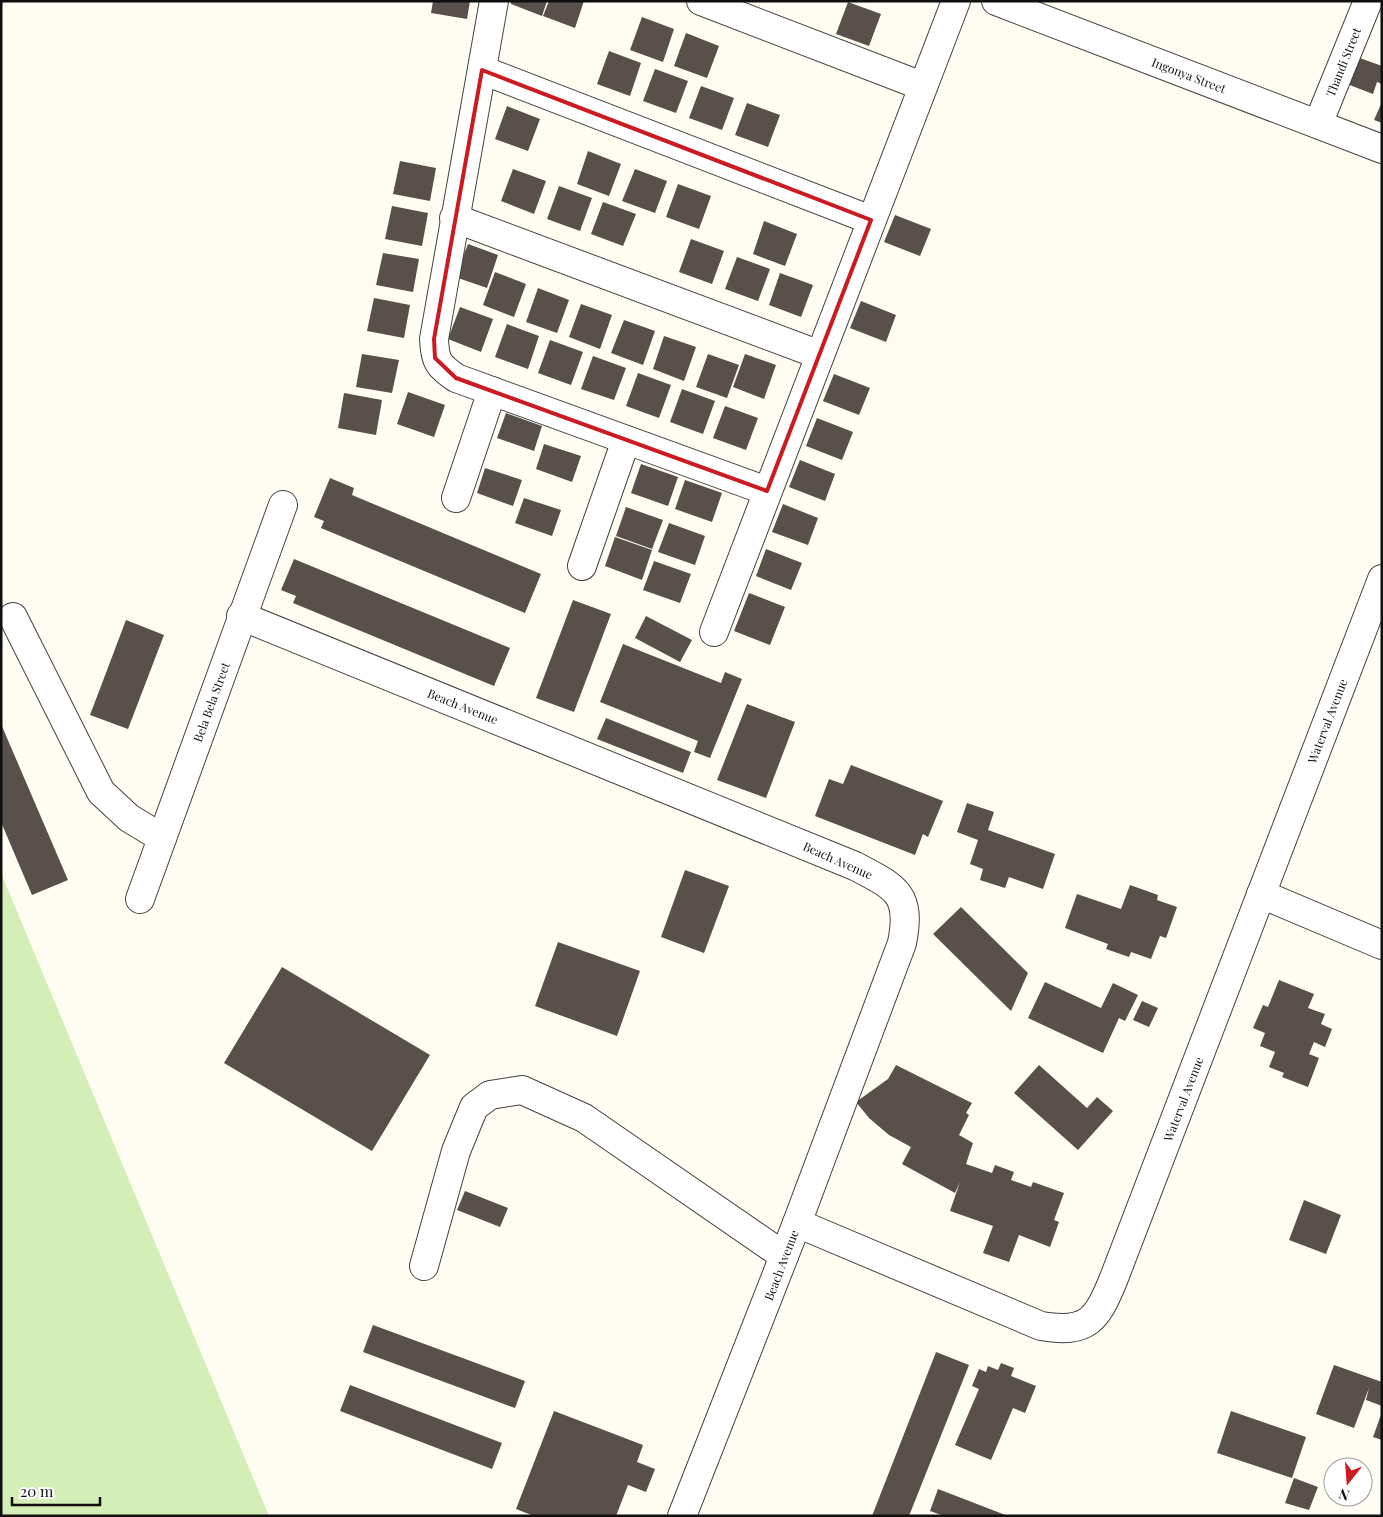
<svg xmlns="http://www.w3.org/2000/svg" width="1383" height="1517" viewBox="0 0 1383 1517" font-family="'Playfair Display',serif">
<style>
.green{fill:#d3eeb7}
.building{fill:#59504b}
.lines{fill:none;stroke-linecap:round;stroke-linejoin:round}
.minor-casing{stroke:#424242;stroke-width:30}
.minor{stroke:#fff;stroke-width:28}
.marked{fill:none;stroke:#cc1a22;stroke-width:4;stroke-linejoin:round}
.labels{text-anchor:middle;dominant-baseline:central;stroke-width:5;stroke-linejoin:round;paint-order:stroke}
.street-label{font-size:12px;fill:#0f0f0f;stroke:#fff}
</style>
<rect width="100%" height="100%" fill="#fffcf2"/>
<polygon class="green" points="1,873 269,1516 1,1516"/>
<g class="building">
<polygon points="433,1 470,1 467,19 431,13"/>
<polygon points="511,1 547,1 542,16 511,4"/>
<polygon points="549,1 584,1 575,28 543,16"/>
<polygon points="848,2 881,14 869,46 836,34"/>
<polygon points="642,17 674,29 663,62 630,50"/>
<polygon points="686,33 719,46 707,78 674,66"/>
<polygon points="609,51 641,63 630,96 597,84"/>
<polygon points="1357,57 1382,66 1382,84 1377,82 1373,94 1347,84"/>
<polygon points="655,69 688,81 676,113 643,101"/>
<polygon points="701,86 734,98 722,130 689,118"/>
<polygon points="1382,102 1382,123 1374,120"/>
<polygon points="747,103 780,115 768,147 735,135"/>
<polygon points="507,106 540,119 528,151 495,139"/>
<polygon points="588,151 621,164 609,196 577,184"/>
<polygon points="400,161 436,168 430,201 393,194"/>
<polygon points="513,169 546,181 534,214 501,201"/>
<polygon points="635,169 667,181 655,213 622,201"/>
<polygon points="678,184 711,196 699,229 666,217"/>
<polygon points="559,186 592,198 580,231 547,219"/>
<polygon points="603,202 636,214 623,246 591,234"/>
<polygon points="392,206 428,213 422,246 385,239"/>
<polygon points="895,215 931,229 920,256 884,242"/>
<polygon points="764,221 797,234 785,266 753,254"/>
<polygon points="691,239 724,251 712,284 679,272"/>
<polygon points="468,244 498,255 487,288 455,277"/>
<polygon points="383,253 419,259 413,292 376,285"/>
<polygon points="737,257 770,269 758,301 725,289"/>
<polygon points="495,272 526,284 514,317 483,305"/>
<polygon points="780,273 813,285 801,317 769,305"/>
<polygon points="538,288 569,300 557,333 526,322"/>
<polygon points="374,298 410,305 404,338 367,331"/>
<polygon points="861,301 896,315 886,342 850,328"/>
<polygon points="581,304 612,315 600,349 569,337"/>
<polygon points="460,307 493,319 481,352 448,339"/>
<polygon points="624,320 655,331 643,365 611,353"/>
<polygon points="507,324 539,336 528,369 495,357"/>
<polygon points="664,336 696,347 684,381 653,369"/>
<polygon points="550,340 583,352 571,385 538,373"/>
<polygon points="362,354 399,360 392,393 356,387"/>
<polygon points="708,354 739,365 727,398 696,387"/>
<polygon points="745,354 776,365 764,399 733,387"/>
<polygon points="593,356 626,368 614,400 581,389"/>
<polygon points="638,373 671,385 659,418 626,406"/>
<polygon points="834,374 870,388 859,415 823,401"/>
<polygon points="682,389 715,401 703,434 670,422"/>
<polygon points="408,392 445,405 434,437 397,424"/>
<polygon points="344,393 382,400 376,435 338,428"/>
<polygon points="725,406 758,418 746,450 713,438"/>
<polygon points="506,413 542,426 534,451 497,438"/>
<polygon points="817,418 853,432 842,460 806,446"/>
<polygon points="544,444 581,456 572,482 536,469"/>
<polygon points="800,460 835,474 825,501 789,487"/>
<polygon points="641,464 678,477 668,506 631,493"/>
<polygon points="485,468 522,480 513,506 477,493"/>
<polygon points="330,478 354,488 352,495 541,574 525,613 321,528 324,521 314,517"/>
<polygon points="685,480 722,493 712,522 675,509"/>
<polygon points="524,498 561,510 552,536 515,523"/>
<polygon points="783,504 818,518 808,545 772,532"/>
<polygon points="626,507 663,520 652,549 616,536"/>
<polygon points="669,523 705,536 695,565 658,552"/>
<polygon points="615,537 652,550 642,580 605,566"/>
<polygon points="766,549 802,563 791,590 756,576"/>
<polygon points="294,559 510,648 494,686 293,603 296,596 281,590"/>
<polygon points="654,561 691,574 680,603 643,590"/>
<polygon points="749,593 785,607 770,645 734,631"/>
<polygon points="573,600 611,614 574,712 536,698"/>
<polygon points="646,616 692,640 680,662 635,638"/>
<polygon points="126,620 164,635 128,729 90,715"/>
<polygon points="623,644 721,683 725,672 742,679 710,758 694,752 698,741 600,702"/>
<polygon points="747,704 795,722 766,798 717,780"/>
<polygon points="606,718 691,752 683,773 597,739"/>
<polygon points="1,724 68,880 32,895 1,822"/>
<polygon points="851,765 943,801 928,837 923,834 915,855 815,816 829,779 843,784"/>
<polygon points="967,803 994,812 988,830 1055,854 1043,889 1009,877 1005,888 980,880 983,869 970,864 978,840 957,832"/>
<polygon points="685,870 729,886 704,953 661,937"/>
<polygon points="1130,885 1158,895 1157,900 1177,907 1166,938 1160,936 1151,959 1131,952 1129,957 1106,949 1108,944 1065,928 1077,894 1121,909"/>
<polygon points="961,907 1028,973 1011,1011 933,934"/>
<polygon points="558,942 640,971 617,1036 535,1006"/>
<polygon points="282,967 430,1055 372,1151 224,1063"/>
<polygon points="1279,980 1314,994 1308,1008 1325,1014 1321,1024 1332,1029 1325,1047 1314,1042 1309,1054 1319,1058 1308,1087 1282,1077 1284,1073 1269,1067 1275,1052 1260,1046 1265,1033 1253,1028 1263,1005 1268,1007"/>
<polygon points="1045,982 1101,1008 1113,983 1138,995 1125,1021 1119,1018 1103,1053 1028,1018"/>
<polygon points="1142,1001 1158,1008 1149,1027 1133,1020"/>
<polygon points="896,1065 972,1103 966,1113 969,1115 959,1135 973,1143 966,1164 992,1173 995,1165 1014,1172 1011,1180 1031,1187 1033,1182 1064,1193 1054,1220 1059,1222 1050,1247 1019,1235 1009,1262 983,1253 993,1226 950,1211 960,1182 955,1193 902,1164 911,1147 889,1135 869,1118 856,1102 888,1079"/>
<polygon points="1039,1065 1087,1108 1097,1097 1113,1111 1078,1150 1014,1093"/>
<polygon points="465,1191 508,1208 500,1227 457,1210"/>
<polygon points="1304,1200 1341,1215 1326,1254 1289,1240"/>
<polygon points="373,1325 525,1381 515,1408 363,1352"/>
<polygon points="936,1352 969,1365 909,1516 872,1516"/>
<polygon points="1001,1363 1014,1368 1011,1376 1036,1386 1025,1413 1013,1408 991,1460 955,1445 979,1389 972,1386 979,1369 986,1372 988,1366 998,1370"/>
<polygon points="1334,1365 1382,1382 1382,1406 1366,1400 1369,1388 1354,1428 1316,1414"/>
<polygon points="350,1385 502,1443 492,1469 340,1411"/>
<polygon points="554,1411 643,1445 637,1462 655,1469 646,1492 628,1485 616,1516 534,1516 516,1509"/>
<polygon points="1231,1411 1306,1437 1292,1478 1217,1453"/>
<polygon points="1382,1412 1382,1440 1373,1437"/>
<polygon points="1294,1478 1318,1487 1309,1510 1285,1503"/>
<polygon points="938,1489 1008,1516 944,1516 930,1511"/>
</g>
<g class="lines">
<g class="minor-casing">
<g id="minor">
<path d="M494,1L434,339C435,362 438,365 456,378L767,491"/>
<polyline points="701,1 922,86"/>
<polyline points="996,1 1382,149"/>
<polyline points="482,70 871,220"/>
<polyline points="1318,124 1368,1"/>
<polyline points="454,218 820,355"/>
<polyline points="456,498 492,391"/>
<polyline points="582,566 626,440"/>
<path d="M241,616L855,866C895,887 912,893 902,943L797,1223L682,1516"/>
<polyline points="13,617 101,792 129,818 162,838"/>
<polyline points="714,632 956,1"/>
<polyline points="1261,894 1382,945"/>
<polyline points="140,899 283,505"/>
<path d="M797,1223L1041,1326C1088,1334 1097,1320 1114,1278L1382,579"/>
<polyline points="424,1266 456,1151 474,1107 490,1095 522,1090 584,1118 784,1256"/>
</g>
</g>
<use href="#minor" class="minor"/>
</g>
<path class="marked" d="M482,70L871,220L767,491L456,378L435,358L434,339Z"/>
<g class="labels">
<g class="street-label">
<text transform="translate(1343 62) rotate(-68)">Thandi Street</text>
<text transform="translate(1189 75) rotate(21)">Ingonya Street</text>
<text transform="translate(211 702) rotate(-70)">Bela Bela Street</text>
<text transform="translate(463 706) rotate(22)">Beach Avenue</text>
<text transform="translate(1327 721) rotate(-69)">Waterval Avenue</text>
<text transform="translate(838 860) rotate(24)">Beach Avenue</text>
<text transform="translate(1183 1099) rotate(-69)">Waterval Avenue</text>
<text transform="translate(781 1265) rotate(-69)">Beach Avenue</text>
</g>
</g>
<rect width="1383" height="1517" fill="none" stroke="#0f0f0f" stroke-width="5"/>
<g transform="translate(1348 1482) rotate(197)"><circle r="24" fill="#ffffff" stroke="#9f9f9f"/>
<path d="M0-4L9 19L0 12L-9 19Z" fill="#cc1a22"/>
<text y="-8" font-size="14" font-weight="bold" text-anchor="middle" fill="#0f0f0f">N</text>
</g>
<path d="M12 1497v8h88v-8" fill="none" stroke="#0f0f0f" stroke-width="2.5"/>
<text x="20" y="1497" font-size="15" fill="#0f0f0f" stroke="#ffffff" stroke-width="4" paint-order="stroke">20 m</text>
</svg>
